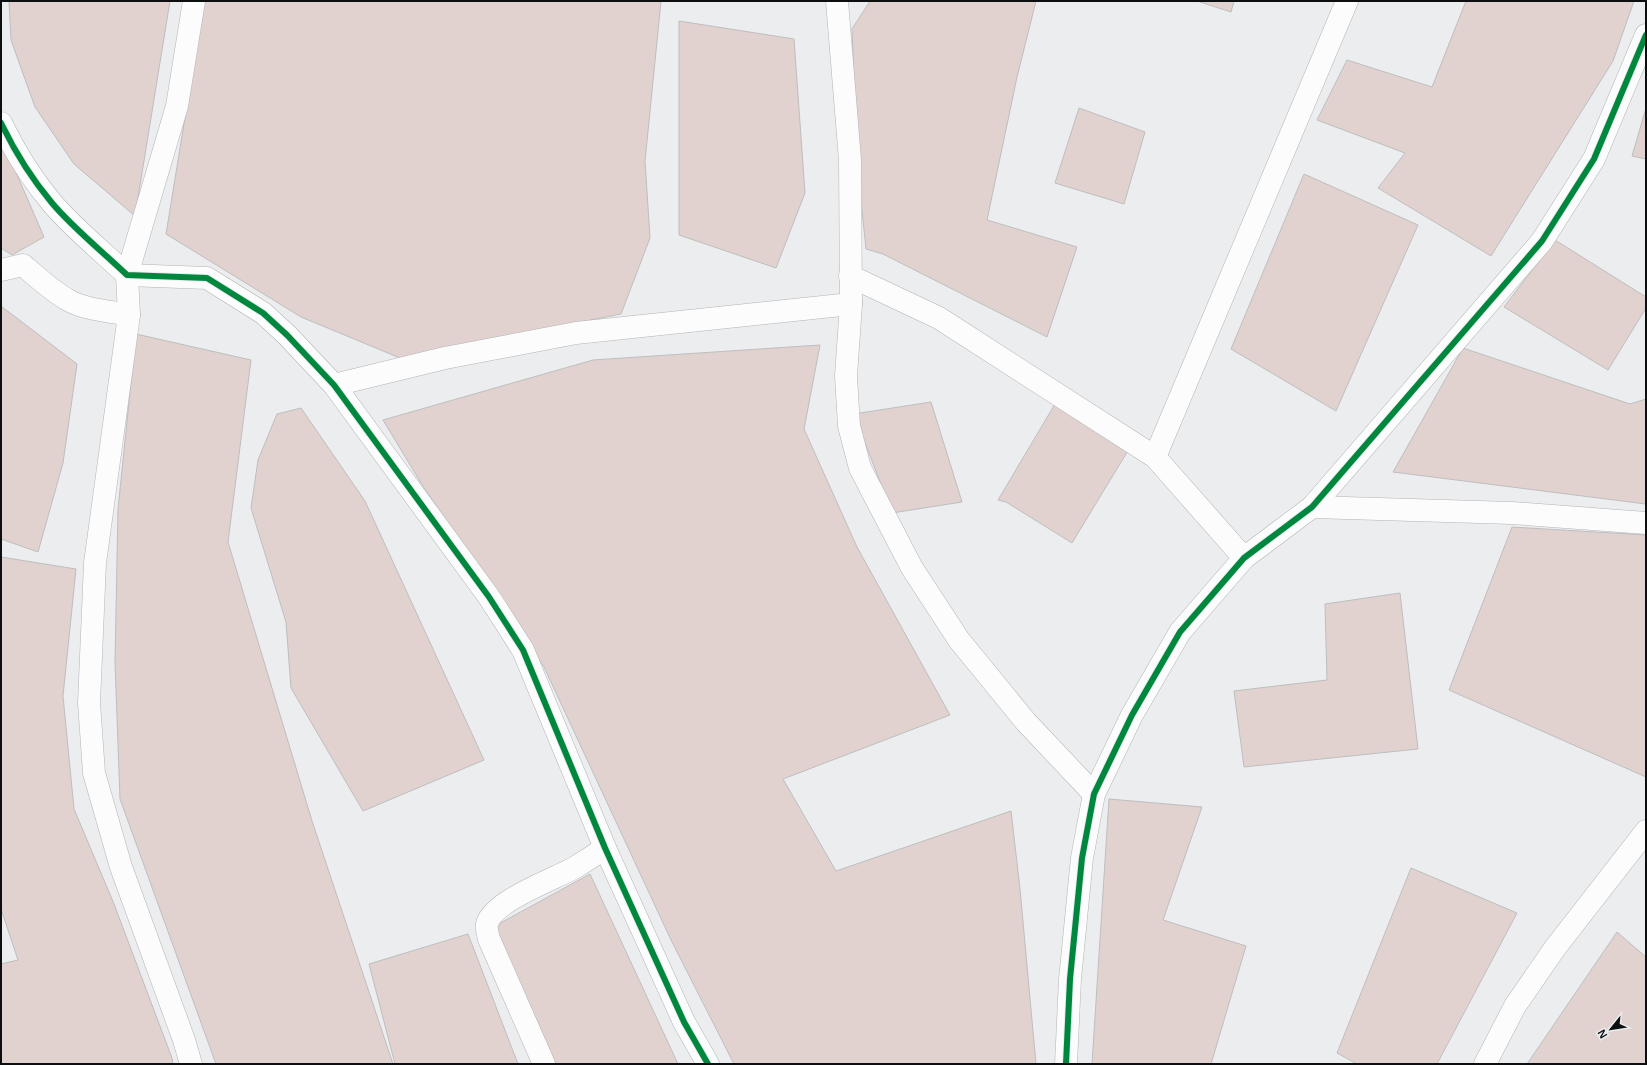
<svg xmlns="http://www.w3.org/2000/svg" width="1647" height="1065" viewBox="0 0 1647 1065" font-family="Arial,sans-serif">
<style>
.building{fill:#e2d2cf;stroke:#bdbebf}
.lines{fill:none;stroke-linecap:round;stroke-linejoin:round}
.minor-casing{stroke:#b3b4b6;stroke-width:23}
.minor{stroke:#fcfcfd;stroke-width:22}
.cycleway-casing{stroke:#eaedf0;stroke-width:8}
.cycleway{stroke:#00873e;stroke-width:6}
</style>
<rect width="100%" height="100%" fill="#ebedef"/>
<g class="building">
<polygon points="9,1 170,1 135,216 74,164 35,107 11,40"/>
<polygon points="204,1 661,1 645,161 650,238 621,314 400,358 301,317 166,234"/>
<polygon points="870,1 1036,1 1017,77 987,220 1077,247 1047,337 883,254 866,249 857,163 852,29"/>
<polygon points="1197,1 1234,1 1231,12"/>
<polygon points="1466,1 1634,1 1613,61 1491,256 1378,188 1405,153 1317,120 1347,60 1432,87"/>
<polygon points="679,21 794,39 805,193 776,268 679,235"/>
<polygon points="1079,108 1145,132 1124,204 1055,183"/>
<polygon points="1646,108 1646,159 1632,156"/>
<polygon points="1,138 44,237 12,255 1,248"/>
<polygon points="1304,174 1418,225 1336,411 1231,349"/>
<polygon points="1555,240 1646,297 1646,308 1608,370 1504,307"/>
<polygon points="1,306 77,364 63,463 38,552 1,539"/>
<polygon points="136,334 251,360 228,542 312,821 393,1064 216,1064 120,799 115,663 118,509"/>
<polygon points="820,345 804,429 857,547 950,715 783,779 836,871 1011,811 1020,889 1036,1064 734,1064 671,940 544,667 421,483 383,420 593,360"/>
<polygon points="1463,348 1630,404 1646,399 1646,504 1393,472"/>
<polygon points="931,402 962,502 892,513 854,414"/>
<polygon points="1055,404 1129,449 1072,543 1006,502 998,500"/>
<polygon points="301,408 365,501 484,760 363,811 291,688 286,622 251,508 258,460 277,414"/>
<polygon points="1512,527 1646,535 1646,777 1449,690"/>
<polygon points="1,557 76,569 63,696 74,809 114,904 172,1058 173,1064 1,1064 1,964 18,960 1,909"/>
<polygon points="1400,593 1418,749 1244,767 1234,691 1327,680 1325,604"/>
<polygon points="1109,799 1202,807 1163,920 1246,946 1211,1064 1092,1064"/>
<polygon points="1411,868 1517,913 1437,1064 1357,1064 1337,1053"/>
<polygon points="590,874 678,1064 556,1064 495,926"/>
<polygon points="1617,932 1646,957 1646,1064 1527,1064"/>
<polygon points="468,934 518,1064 395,1064 369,964"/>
</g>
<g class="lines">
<g class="minor-casing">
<g id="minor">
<polyline points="837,1 850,160 851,304 846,376 849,426 860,468 912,568 959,640 1026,722 1094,794"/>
<path d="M1,123C15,152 31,178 52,203C73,228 103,252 127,275L207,278L263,313L287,335L334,385L489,597L523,650L605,848L684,1022L708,1064"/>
<path d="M1,270L23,265C38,278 52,291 68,300C85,310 110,311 129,315"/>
<polyline points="850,276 939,318 1155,457 1244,558"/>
<polyline points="334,385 445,358 576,333 851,304"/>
<polyline points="1155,457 1347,1"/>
<polyline points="1312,507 1512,513 1646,523"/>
<polyline points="191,1064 184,1040 121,867 94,773 89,703 95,563 129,315 127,275 177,106 194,1"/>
<path d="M544,1064L489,939C488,935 486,929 487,924C493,901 554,879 574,868C584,862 595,855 605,848"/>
<polyline points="1066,1064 1070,979 1082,858 1094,794 1132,715 1180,632 1244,558 1312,507 1542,241 1594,159 1646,35"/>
<polyline points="1485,1064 1515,1006 1555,948 1646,831"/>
</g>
</g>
<use href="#minor" class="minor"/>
<g class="cycleway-casing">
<g id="cycleway">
<path d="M1,123C15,152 31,178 52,203C73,228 103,252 127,275L207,278L263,313L287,335L334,385L489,597L523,650L605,848L684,1022L708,1064"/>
<polyline points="1066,1064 1070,979 1082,858 1094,794 1132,715 1180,632 1244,558 1312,507 1542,241 1594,159 1646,35"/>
</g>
</g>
<use href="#cycleway" class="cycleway"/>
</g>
<rect width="1647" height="1065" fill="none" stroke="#0d0e0f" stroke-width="4"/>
<g transform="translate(1611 1029) rotate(240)" stroke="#eaedf0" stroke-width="3" paint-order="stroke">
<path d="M0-3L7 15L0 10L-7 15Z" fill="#0d0e0f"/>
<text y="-6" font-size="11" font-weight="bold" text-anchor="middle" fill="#0d0e0f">N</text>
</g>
</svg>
